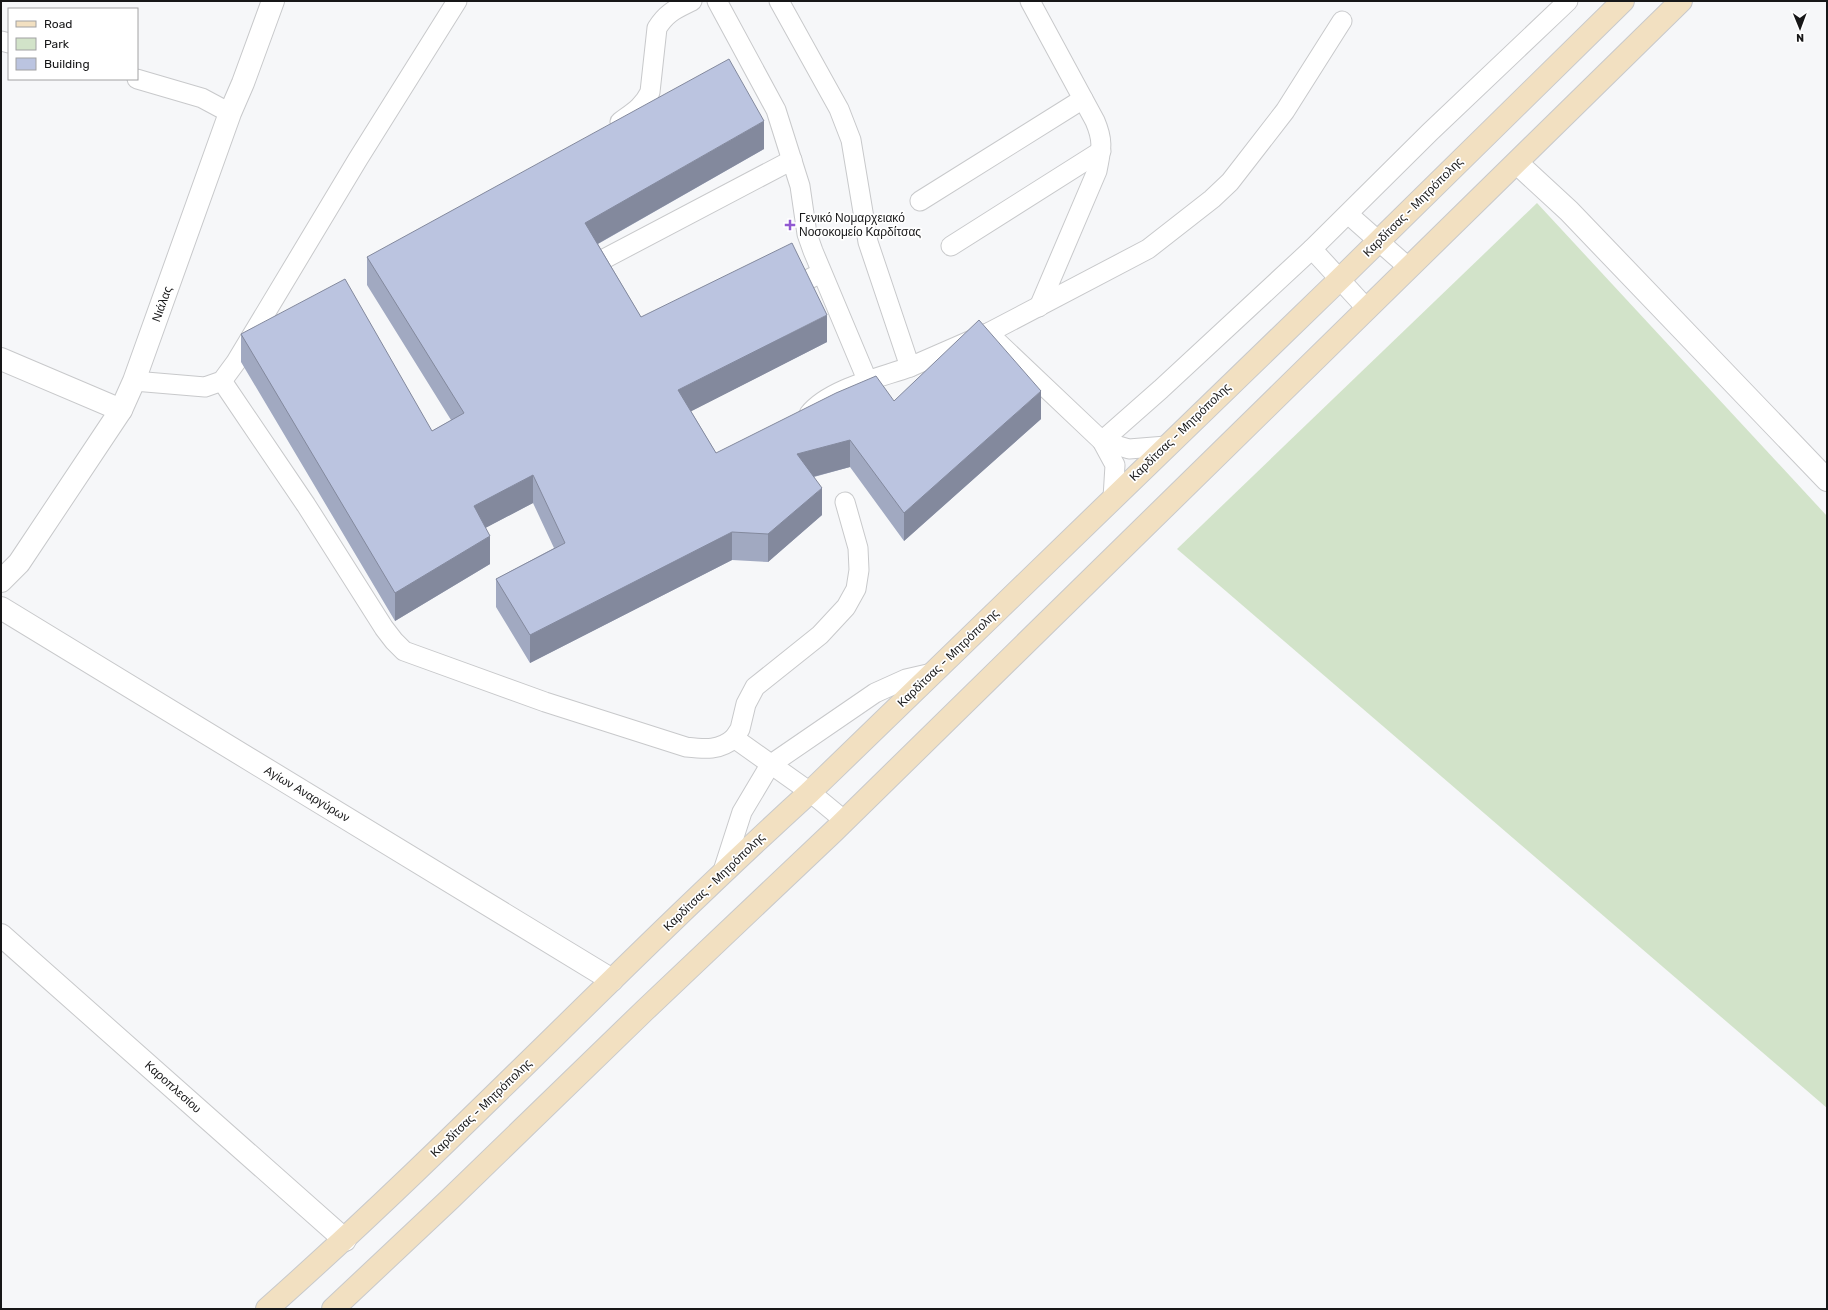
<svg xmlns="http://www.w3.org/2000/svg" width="1828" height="1310" viewBox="0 0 1828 1310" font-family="Rubik,sans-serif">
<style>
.green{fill:#d2e3c9}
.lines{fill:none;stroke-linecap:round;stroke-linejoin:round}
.lane-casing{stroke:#c8c9cb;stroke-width:21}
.street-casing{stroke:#c8c9cb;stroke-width:24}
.secondary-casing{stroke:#c8c9cb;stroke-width:24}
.lane{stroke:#fff;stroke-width:19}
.street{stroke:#fff;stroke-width:22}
.secondary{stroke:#f2e0c1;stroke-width:22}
.wall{fill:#a1a9c1}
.shaded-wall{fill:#83899d}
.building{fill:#bbc4e0;stroke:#83899d}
.poi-dot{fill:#9159d1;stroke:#fff;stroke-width:1.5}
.labels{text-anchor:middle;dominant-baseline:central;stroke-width:3.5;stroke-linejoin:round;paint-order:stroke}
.street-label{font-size:12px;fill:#171718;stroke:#fff}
.poi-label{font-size:12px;fill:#171718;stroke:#fff;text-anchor:start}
</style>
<rect width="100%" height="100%" fill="#f6f7f9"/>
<polygon class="green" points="1537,203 1827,516 1827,1108 1177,549"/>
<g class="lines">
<g class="lane-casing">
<g id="lane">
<polyline points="717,1 776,110 800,186 807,234 813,251 868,382"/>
<polyline points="779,1 839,109 851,140 868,242 910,367 988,333 1102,441 1115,465 1113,498"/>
<path d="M1030,1L1095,121C1104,142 1101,150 1097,171L1039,307"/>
<polyline points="1,41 9,43"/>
<polyline points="137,79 202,98 230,113"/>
<path d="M620,122C632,113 643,107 650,92L657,28C667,12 676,9 692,1"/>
<polyline points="920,201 1083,99"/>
<polyline points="1348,214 1409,268"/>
<polyline points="951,246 1101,151"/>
<polyline points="1312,249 1367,309"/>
<polyline points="583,270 792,160"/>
<polyline points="787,290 821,273"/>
<polyline points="988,333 1148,249 1212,199 1230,182 1285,111 1342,21"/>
<polyline points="134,381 205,387 222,381 236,362 358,159 457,1"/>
<path d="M222,381L306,505L384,628L394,641L404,651L545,702L686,747C704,749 720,751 734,738"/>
<path d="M809,414C829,389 879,378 910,367"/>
<polyline points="1102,441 1161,389 1312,249 1430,132 1568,1"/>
<polyline points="1102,441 1129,449 1166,446"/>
<polyline points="845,502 858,548 859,570 856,589 846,607 820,635 755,687 746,704 740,729 734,738 810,792 845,821"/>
<polyline points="723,871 742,812 770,765 875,693 906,679 932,673"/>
</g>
</g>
<g class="street-casing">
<g id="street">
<polyline points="1517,163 1569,211 1827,480"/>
<polyline points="1,359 121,410"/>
<polyline points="1,581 19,563 121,410 134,381 230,113 243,83 273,1"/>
<polyline points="1,608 612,980"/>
<polyline points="1,935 345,1240"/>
</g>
</g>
<g class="secondary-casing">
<g id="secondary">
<path d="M267,1309C454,1143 625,960 810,792L1340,279L1623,1"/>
<polyline points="333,1309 450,1199 645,1010 833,832 1681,1"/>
</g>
</g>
<use href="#lane" class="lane"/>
<use href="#street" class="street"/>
<use href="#secondary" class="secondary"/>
</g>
<polygon class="wall" points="764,149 598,244 641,317 827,342 691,411 716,453 894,401 1041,419 904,541 850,467 814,477 822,515 768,562 732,560 530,663 496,607 496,579 554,548 533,503 485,528 490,564 395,621 241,362 241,334 432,431 451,420 367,285 367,257"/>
<g class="shaded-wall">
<polygon points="764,121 764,149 585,251 585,223"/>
<polygon points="827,315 827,342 678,418 678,390"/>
<polygon points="1041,391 1041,419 904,541 904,513"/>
<polygon points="850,440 850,467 797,481 797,454"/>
<polygon points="533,475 533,503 474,534 474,506"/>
<polygon points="822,488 822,515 768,562 768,534"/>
<polygon points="732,532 732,560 530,663 530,635"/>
<polygon points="490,536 490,564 395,621 395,593"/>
</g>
<polygon class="building" points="729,59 764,121 585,223 641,317 792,243 827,315 678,390 716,453 836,393 876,376 894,401 979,320 1041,391 904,513 850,440 797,454 822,488 768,534 732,532 530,635 496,579 565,543 533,475 474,506 490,536 395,593 241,334 345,279 432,431 464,413 367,257"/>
<path class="poi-dot" d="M788 219h4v4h4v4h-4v4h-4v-4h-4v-4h4z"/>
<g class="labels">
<g class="street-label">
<text transform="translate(1413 207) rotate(-45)">Καρδίτσας - Μητρόπολης</text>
<text transform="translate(162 304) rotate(-70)">Νιάλας</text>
<text transform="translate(1180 432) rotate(-44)">Καρδίτσας - Μητρόπολης</text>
<text transform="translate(948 658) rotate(-44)">Καρδίτσας - Μητρόπολης</text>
<text transform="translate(307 794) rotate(31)">Αγίων Αναργύρων</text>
<text transform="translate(714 882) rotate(-44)">Καρδίτσας - Μητρόπολης</text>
<text transform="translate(173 1087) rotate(42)">Καροπλεσίου</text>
<text transform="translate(481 1108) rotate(-44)">Καρδίτσας - Μητρόπολης</text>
</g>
<g class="poi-label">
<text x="799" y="218">Γενικό Νομαρχειακό<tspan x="799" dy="14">Νοσοκομείο Καρδίτσας</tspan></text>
</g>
</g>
<rect width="1828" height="1310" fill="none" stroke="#171718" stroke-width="4"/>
<rect x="8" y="8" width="130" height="72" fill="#ffffff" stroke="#a2a2a3"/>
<rect x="16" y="21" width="20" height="6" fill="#f2e0c1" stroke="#a2a2a3"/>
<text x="44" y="28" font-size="12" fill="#171718">Road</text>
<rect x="16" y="38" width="20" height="12" fill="#d2e3c9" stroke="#a2a2a3"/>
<text x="44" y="48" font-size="12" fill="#171718">Park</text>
<rect x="16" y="58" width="20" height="12" fill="#bbc4e0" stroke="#a2a2a3"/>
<text x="44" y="68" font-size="12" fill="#171718">Building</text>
<g transform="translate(1800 28) rotate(179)" stroke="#ffffff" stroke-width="3" paint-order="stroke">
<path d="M0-3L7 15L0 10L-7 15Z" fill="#171718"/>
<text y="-6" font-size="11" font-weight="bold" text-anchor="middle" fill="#171718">N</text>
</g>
</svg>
